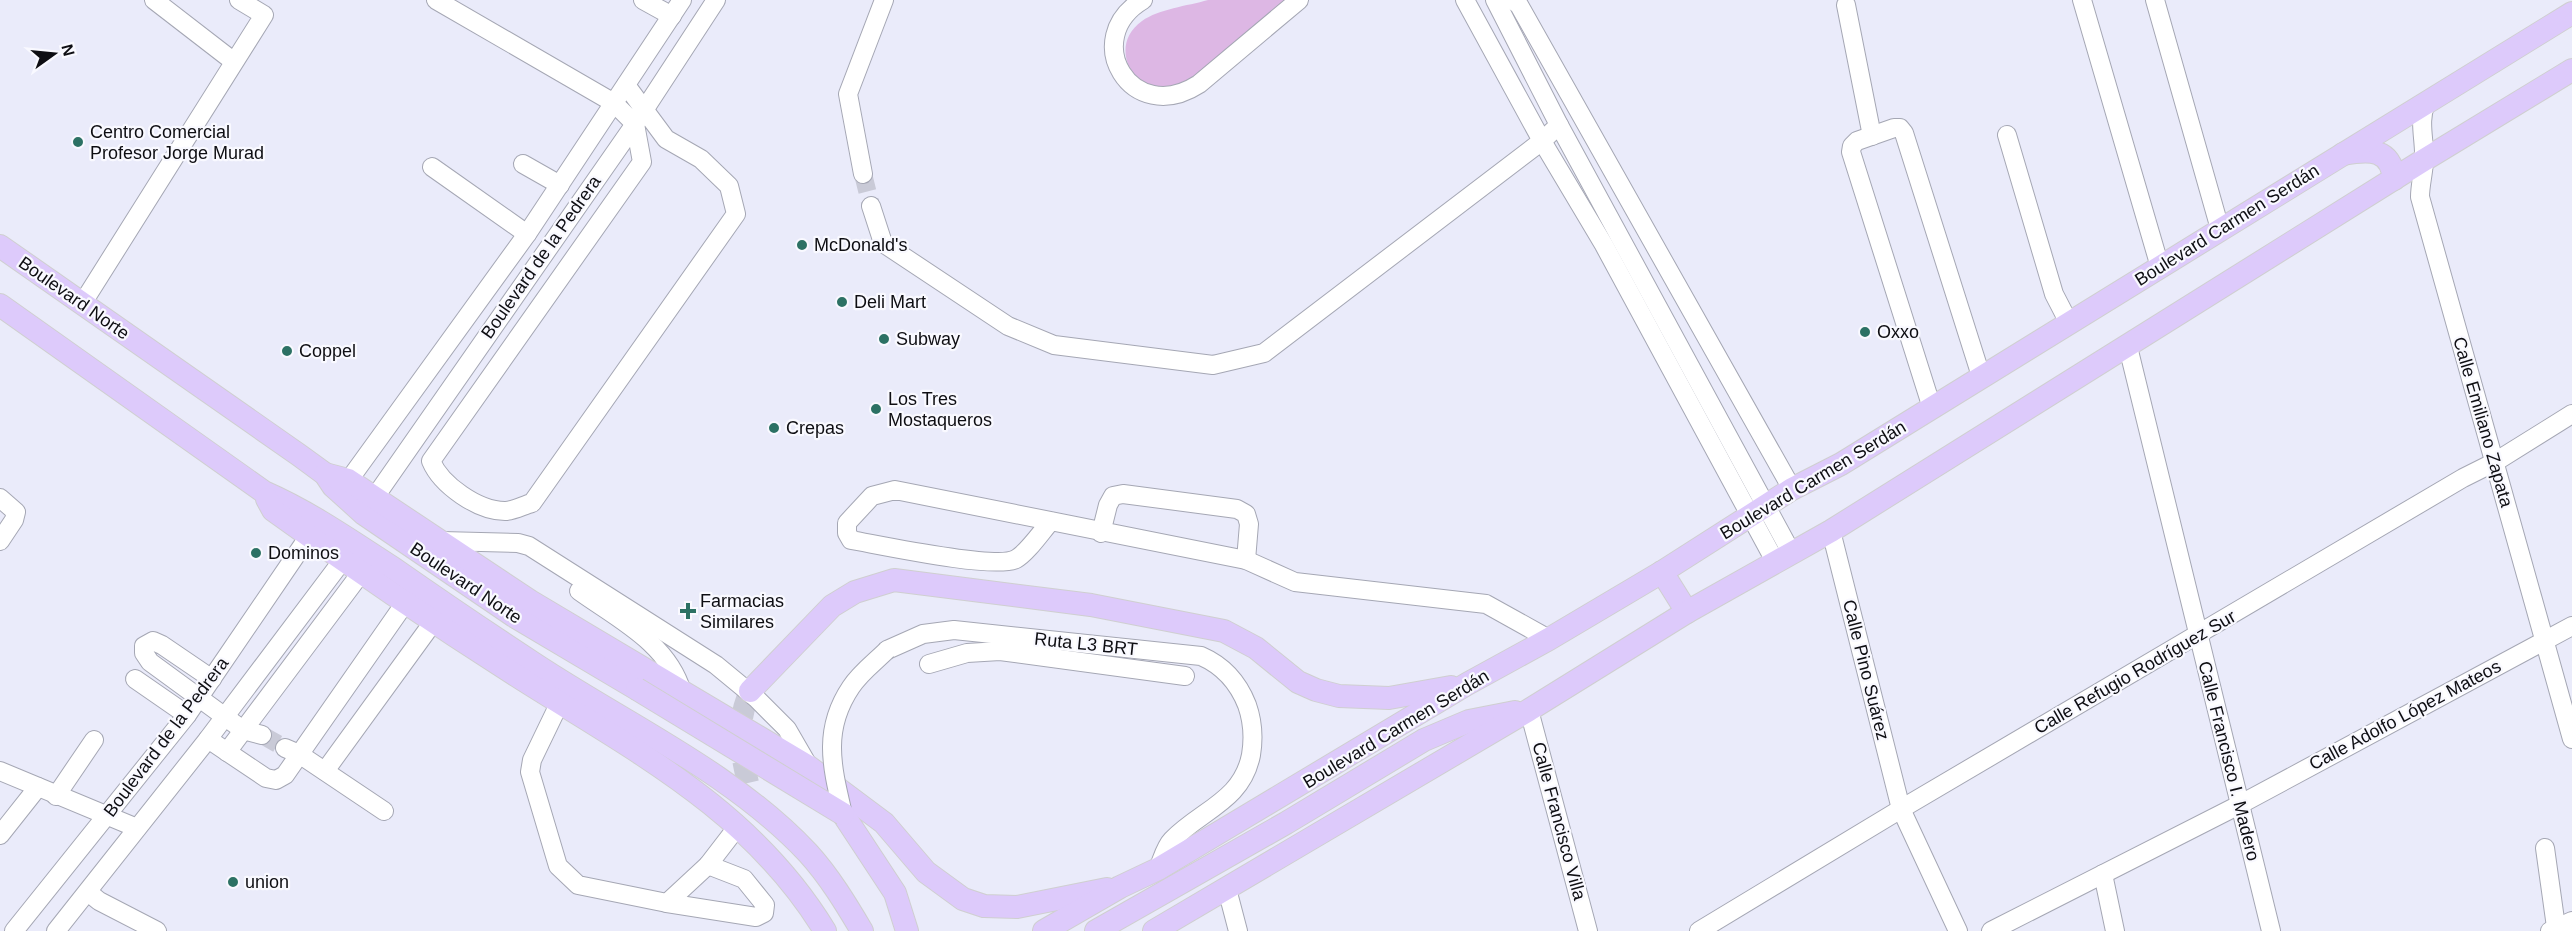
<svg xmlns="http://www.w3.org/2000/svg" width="2572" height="931" viewBox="0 0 2572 931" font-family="Helvetica,sans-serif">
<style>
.green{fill:#ddb7e4}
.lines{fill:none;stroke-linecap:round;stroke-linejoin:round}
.minor-tunnel{stroke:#c9cad7;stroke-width:18;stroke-dasharray:18 9;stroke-linecap:butt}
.major-tunnel{stroke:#c9cad7;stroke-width:22;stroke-dasharray:22 11;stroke-linecap:butt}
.minor-casing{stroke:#a5a7b4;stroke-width:20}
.major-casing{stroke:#cfcfd0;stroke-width:24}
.minor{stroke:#fff;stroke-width:18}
.major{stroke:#ddcafb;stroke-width:22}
.minor-bridge-casing{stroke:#a5a7b4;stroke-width:20;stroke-linecap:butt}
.major-bridge-casing{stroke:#cfcfd0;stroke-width:24;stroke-linecap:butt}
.minor-bridge{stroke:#fff;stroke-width:18}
.major-bridge{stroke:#ddcafb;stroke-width:22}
.poi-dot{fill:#2c7164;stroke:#f9f9ff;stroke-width:2}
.labels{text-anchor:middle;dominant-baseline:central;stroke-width:4.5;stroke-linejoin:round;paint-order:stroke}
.poi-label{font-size:18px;fill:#0e0e13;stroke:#f9f9ff;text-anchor:start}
.street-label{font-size:18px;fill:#0e0e13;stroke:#f9f9ff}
</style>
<rect width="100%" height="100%" fill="#eaebfa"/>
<path class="green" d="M1208,0H1287C1262,21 1237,41 1212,62C1202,70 1191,82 1179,87C1138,102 1104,48 1142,21C1159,9 1187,6 1208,0Z"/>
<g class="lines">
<g class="minor-tunnel">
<polyline points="863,174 871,206"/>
<polyline points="262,735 285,748"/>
</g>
<path class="major-tunnel" d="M748,783C740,749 736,723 750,691"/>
<g class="minor-casing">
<g id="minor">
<polyline points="154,0 233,61"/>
<path d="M436,0L614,103L635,124L642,162L431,461C441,485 478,511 505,511C513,511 524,505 532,503L736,214L729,186L701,159L666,139L626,85"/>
<polyline points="643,0 672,16"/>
<path d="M1143,0C1079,38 1131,128 1199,84L1299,0"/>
<polyline points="1465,0 1542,141 1604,245 1776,563"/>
<polyline points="1512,0 1519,5 1792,489"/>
<polyline points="2082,0 2160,267"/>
<polyline points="2155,0 2220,229"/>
<polyline points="1846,5 1872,136"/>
<path d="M2426,103C2418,122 2425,139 2424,159C2424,172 2420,184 2420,197L2572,739"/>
<polyline points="1559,125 1792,554"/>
<polyline points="2007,135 2054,294 2069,323"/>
<polyline points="523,164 560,185"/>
<polyline points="432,167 527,234"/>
<polyline points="863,174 848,94 884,0"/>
<polyline points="871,206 883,243 1008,326 1054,345 1213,365 1264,353 1542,141 1559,125 1495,0"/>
<polyline points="82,304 264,15 239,0"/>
<polyline points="2128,347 2271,931"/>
<polyline points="1932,408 1851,152 1852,146 1857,141 1894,128 1900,128 1904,133 1981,376"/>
<polyline points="341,491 527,234 682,0"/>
<polyline points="0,498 16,512 14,520 0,541"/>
<polyline points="368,507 635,124 716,0"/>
<path d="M1051,521C1042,531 1027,553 1016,559C996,570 880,545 851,540L847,533V523L872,496L895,490L1246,560L1295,582L1486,604L1549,639"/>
<polyline points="1831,531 1901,809 1958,931"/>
<polyline points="1101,533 1108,505 1113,496 1123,494 1237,509 1246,514 1249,524 1246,560"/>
<polyline points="442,541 518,543 529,546 716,665 756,698 787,729 809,767"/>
<path d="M579,591C618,619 668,643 682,692"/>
<path d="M887,650L923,634L954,630L1201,656C1224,666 1238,682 1247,705C1253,722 1254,737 1251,755C1242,801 1201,810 1172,840C1165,847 1162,860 1158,869"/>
<polyline points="929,664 967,653 1000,651 1185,676"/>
<polyline points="135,679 187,715"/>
<polyline points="212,679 162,645 153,641 144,646 144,653 150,662 243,730 262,735"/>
<polyline points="560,702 532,760 530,772 558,866 578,885 667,903 708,865 738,826"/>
<polyline points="1529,710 1588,931"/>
<polyline points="208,739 266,778 276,780 285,775 405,603"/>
<polyline points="285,748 299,754 384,811"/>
<polyline points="227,752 361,573"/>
<polyline points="0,771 137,828"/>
<polyline points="325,771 434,621"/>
<polyline points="56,796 94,740"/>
<polyline points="0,835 38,787"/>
<polyline points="2545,848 2556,927"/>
<polyline points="2103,874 2115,931"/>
<polyline points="1227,889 1238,931"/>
<polyline points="88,892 99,901 157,931"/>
<polyline points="667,903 756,917 764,913 765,905 744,879 708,865"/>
<polyline points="14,931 187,715 309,536"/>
<polyline points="56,931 208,739 342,561"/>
<polyline points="1699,931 1901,809 2463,478 2495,462 2572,414"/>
<polyline points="1991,931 2239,805 2572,626"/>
<polyline points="2550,931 2572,921"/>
</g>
</g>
<g class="major-casing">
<g id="major">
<path d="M2343,154C2369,149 2391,148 2394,179"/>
<polyline points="0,246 299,455 325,474 333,486 364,514 514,616 637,689"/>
<path d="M0,305L264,492C310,512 351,541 393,568C436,598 480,628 524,657C618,721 729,769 808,853C829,876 846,904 862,931"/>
<polyline points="325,474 348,480 530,601 809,767 884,823 926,872 963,899 984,906 1017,907 1107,889"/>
<path d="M267,499L273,510C353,568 434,623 517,676C633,750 751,809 825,931"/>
<polyline points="1662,572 1687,612"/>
<polyline points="750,691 832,606 855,592 894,580 1091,605 1224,631 1256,648 1298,682 1316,690 1339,696 1389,698 1451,687"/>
<polyline points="843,814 895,893 907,931"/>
<polyline points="1044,931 1120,887 1158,869 1467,684 1549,639 1662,572 1792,489 1841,464 2572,13"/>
<polyline points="1096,931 1286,823 1424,740 1469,721 1515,712"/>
<polyline points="1154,931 1529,710 1687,612 1831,531 2424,160 2572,70"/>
</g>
</g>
<use href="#minor" class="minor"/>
<use href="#major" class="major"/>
<g class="minor-bridge-casing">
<path id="minor-bridge" d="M843,814C832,767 822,730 851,687C860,673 875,662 887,650"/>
</g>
<g class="major-bridge-casing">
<polyline id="major-bridge" points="637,689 843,814"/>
</g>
<use href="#minor-bridge" class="minor-bridge"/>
<use href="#major-bridge" class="major-bridge"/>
</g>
<g class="poi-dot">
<circle cx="78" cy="142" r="6"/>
<circle cx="802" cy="245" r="6"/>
<circle cx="842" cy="302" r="6"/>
<circle cx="1865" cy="332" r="6"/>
<circle cx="884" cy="339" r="6"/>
<circle cx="287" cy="351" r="6"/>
<circle cx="876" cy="409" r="6"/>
<circle cx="774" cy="428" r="6"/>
<circle cx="256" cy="553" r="6"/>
<path d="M685 602h6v6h6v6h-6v6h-6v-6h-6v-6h6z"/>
<circle cx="233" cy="882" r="6"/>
</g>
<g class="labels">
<g class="poi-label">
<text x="90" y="132">Centro Comercial<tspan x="90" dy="21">Profesor Jorge Murad</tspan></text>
<text x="814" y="245">McDonald's</text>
<text x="854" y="302">Deli Mart</text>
<text x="1877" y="332">Oxxo</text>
<text x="896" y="339">Subway</text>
<text x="299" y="351">Coppel</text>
<text x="888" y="399">Los Tres<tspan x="888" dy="21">Mostaqueros</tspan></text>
<text x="786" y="428">Crepas</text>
<text x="268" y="553">Dominos</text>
<text x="700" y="601">Farmacias<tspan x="700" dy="21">Similares</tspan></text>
<text x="245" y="882">union</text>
</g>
<g class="street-label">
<text transform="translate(2227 225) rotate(-32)">Boulevard Carmen Serdán</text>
<text transform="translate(541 257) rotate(-55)">Boulevard de la Pedrera</text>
<text transform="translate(74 298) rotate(35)">Boulevard Norte</text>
<text transform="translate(2483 422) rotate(74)">Calle Emiliano Zapata</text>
<text transform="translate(1813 480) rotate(-31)">Boulevard Carmen Serdán</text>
<text transform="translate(466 583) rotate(34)">Boulevard Norte</text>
<text transform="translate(1086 644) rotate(6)">Ruta L3 BRT</text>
<text transform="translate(1866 670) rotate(76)">Calle Pino Suárez</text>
<text transform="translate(2135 672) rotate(-30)">Calle Refugio Rodríguez Sur</text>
<text transform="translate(2405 715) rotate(-28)">Calle Adolfo López Mateos</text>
<text transform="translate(1396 729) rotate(-31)">Boulevard Carmen Serdán</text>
<text transform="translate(166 737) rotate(-53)">Boulevard de la Pedrera</text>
<text transform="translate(2229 761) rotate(76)">Calle Francisco I. Madero</text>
<text transform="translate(1559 821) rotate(75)">Calle Francisco Villa</text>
</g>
</g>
<g transform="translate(54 54) rotate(75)" stroke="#f9f9ff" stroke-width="4.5" paint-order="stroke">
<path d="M0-4.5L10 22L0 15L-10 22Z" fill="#0e0e13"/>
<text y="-9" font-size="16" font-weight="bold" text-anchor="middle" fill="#0e0e13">N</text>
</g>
</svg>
